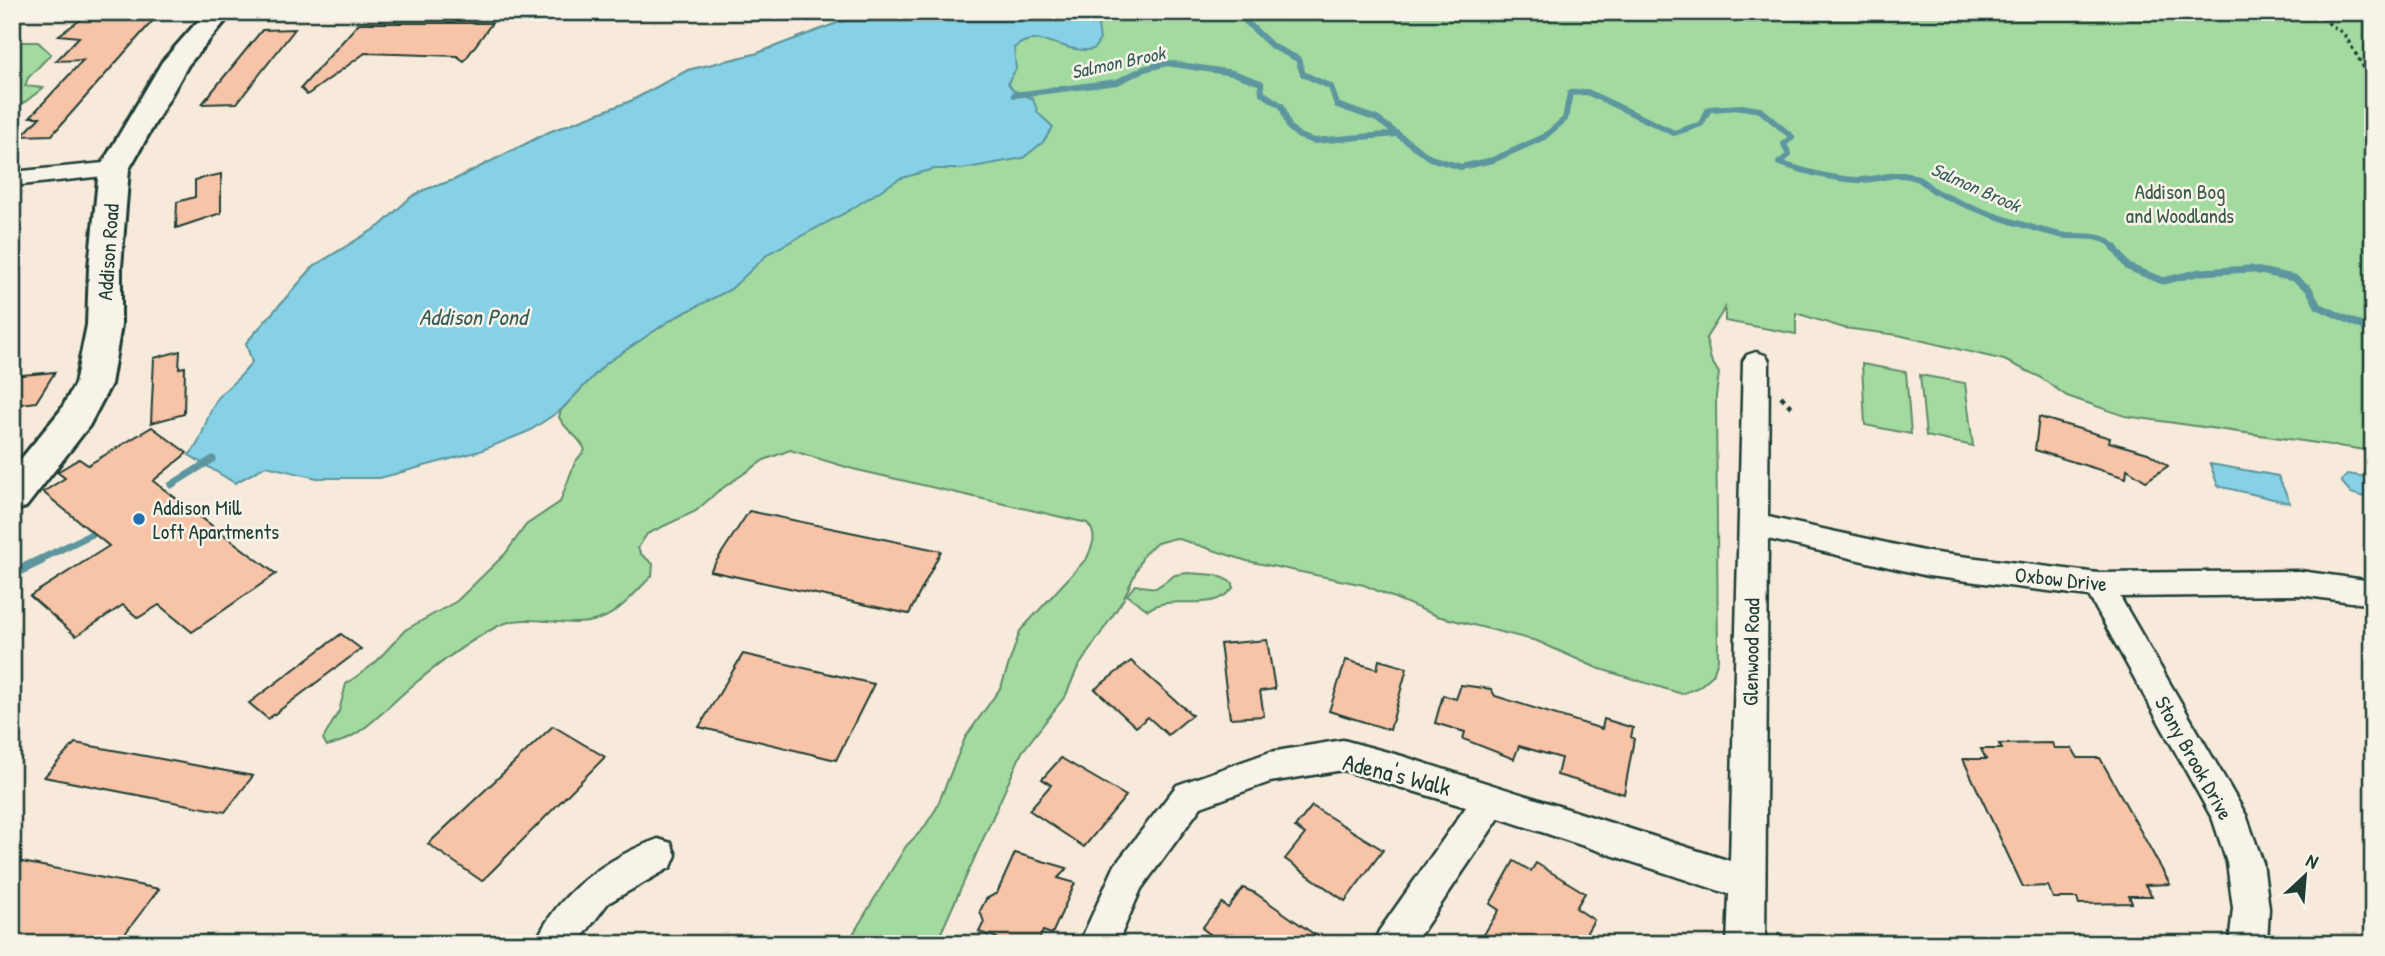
<svg xmlns="http://www.w3.org/2000/svg" width="2385" height="956" viewBox="0 0 2385 956" font-family="'Patrick Hand',sans-serif">
<style>
.green{fill:#a2da9f;stroke:#608c6a;stroke-width:2}
.water{fill:#86d1e5;stroke:#5d969e;stroke-width:2}
.lines{fill:none;stroke-linecap:round;stroke-linejoin:round}
.stream-far2{stroke:#5d969e;stroke-width:6}
.stream-far1{stroke:#5d969e;stroke-width:7}
.stream{stroke:#5d969e;stroke-width:10}
.building{fill:#f7c4a7;stroke:#1f3d34;stroke-width:2}
.minor-casing{stroke:#1f3d34;stroke-width:5}
.secondary-casing{stroke:#1f3d34;stroke-width:6}
.path-far2{stroke:#1f3d34;stroke-width:3.5;stroke-dasharray:3.5 3.5;stroke-linecap:butt}
.path-far1{stroke:#1f3d34;stroke-width:4.5;stroke-dasharray:5 5;stroke-linecap:butt}
.path{stroke:#1f3d34;stroke-width:5;stroke-dasharray:6 6;stroke-linecap:butt}
.minor{fill:#f7f3e8;fill-rule:evenodd}
.secondary{fill:#f7f3e8;fill-rule:evenodd}
.poi-dot{fill:#1f6fb2;stroke:#f7f3e8;stroke-width:2.5}
.labels{text-anchor:middle;dominant-baseline:central;stroke-width:5;stroke-linejoin:round;paint-order:stroke}
.far-water-label{font-size:19px;font-style:italic;fill:#345b57;stroke:#f7f3e8}
.park-label{font-size:21px;fill:#395c49;stroke:#f7f3e8}
.street-label{font-size:21px;fill:#1f3d34;stroke:#f7f3e8}
.poi-label{font-size:21px;fill:#1f3d34;stroke:#f7f3e8;text-anchor:start}
.water-label{font-size:23px;font-style:italic;fill:#345b57;stroke:#f7f3e8}
.near-street-label{font-size:24px;fill:#1f3d34;stroke:#f7f3e8}
</style>
<rect width="100%" height="100%" fill="#f7eadb"/>
<filter id="ink" filterUnits="userSpaceOnUse"><feTurbulence type="fractalNoise" baseFrequency=".0143" numOctaves="2"/><feDisplacementMap in="SourceGraphic" scale="14" xChannelSelector="R" yChannelSelector="G"/><feConvolveMatrix kernelMatrix="1 2 1 2 8 2 1 2 1" color-interpolation-filters="sRGB"/></filter>
<g filter="url(#ink)">
<g class="green">
<path d="M868,12H2373V451L2125,416L2067,396L2038,376L2004,360L1898,335L1844,328L1796,313V334L1725,321V308L1706,338L1711,360L1719,373L1716,396L1718,659L1713,675L1699,687L1682,694L1597,668L1537,641L1437,616L1364,585L1247,561L1176,538L1157,543L1144,554L1123,600L1077,669L1066,695L1022,752L936,944H847L906,846L923,829L936,809L965,738L1001,687L1020,631L1087,558C1093,545 1098,534 1087,523L853,469L790,450L764,460L717,492L696,511L647,534L638,548L641,554L653,564L652,576C637,590 621,611 603,618C568,632 531,610 498,626C471,640 441,662 418,681C388,704 366,737 327,746L323,739L339,711L346,684L375,663L405,630L457,601L505,554L526,525L560,502L575,462L585,450C579,435 565,431 559,417L561,410L605,364L672,319L731,289L754,265L239,379L252,362L246,343L314,266L381,225L411,197L424,190L454,180L549,132L631,101L688,70L755,54L840,22L867,17Z"/>
<polygon points="12,42 38,42 51,54 28,78 25,86 43,88 12,112 15,69"/>
<polygon points="1862,364 1906,372 1911,434 1865,425"/>
<polygon points="1920,375 1965,383 1973,446 1926,436"/>
<path d="M1187,573L1217,575L1233,583V588C1212,615 1172,592 1148,610L1127,595L1135,585L1156,588L1175,575Z"/>
</g>
<g class="water">
<path d="M910,12H1114L1098,26L1100,39L1094,49C1066,56 1039,26 1014,48L1016,69L1008,83L1013,90L1033,99L1038,113L1053,127L1043,142L1023,158L962,169H933L899,179L845,213L769,253L731,289L672,319L605,364L561,410L529,431L480,451L380,478H317L266,466L235,483L189,455C204,441 205,415 218,398C229,384 243,377 252,362L246,343L314,266L381,225L411,197L424,190L454,180L549,132L631,101L688,70L755,54L840,22L867,17L876,20Z"/>
<polygon points="2210,464 2278,476 2290,503 2218,486"/>
<polygon points="2348,474 2373,478 2373,500 2351,493 2341,481"/>
</g>
<g class="lines">
<g class="stream-far2">
<path d="M1236,12L1272,46L1298,59L1303,74L1331,87L1337,105L1377,119L1430,158L1461,167L1493,160L1544,137L1565,119L1570,93L1587,92L1674,133L1701,124L1709,109L1742,107L1760,110L1792,137L1784,144L1789,155L1779,163C1804,171 1831,179 1858,180C1878,181 1896,170 1916,178C1924,181 1930,189 1938,193C1977,211 2019,225 2060,235C2078,239 2103,231 2115,248"/>
<polyline points="1014,95 1117,82 1144,69 1167,63 1233,73 1261,83 1262,93 1282,106 1289,127 1299,136 1314,141 1397,134"/>
</g>
<g class="stream-far1">
<polyline points="2114,247 2128,267 2163,281 2201,272 2250,269 2294,278 2309,289 2318,306 2373,331"/>
<polyline points="171,485 213,459"/>
<polyline points="37,561 92,534"/>
</g>
<polyline class="stream" points="12,574 41,560"/>
</g>
<g class="building">
<polygon points="90,13 156,17 52,135 22,136 40,117 30,117 83,60 56,61 79,37 59,35"/>
<polygon points="359,23 492,23 464,61 457,56 365,53 307,95 301,88"/>
<polygon points="295,29 237,103 202,104 262,30"/>
<polygon points="221,174 221,213 176,228 177,202 195,197 195,180"/>
<polygon points="180,351 179,368 185,367 184,414 151,423 154,358"/>
<polygon points="55,372 36,402 12,405 12,376"/>
<polygon points="2039,417 2110,438 2109,442 2148,453 2168,466 2146,481 2127,469 2126,478 2035,450"/>
<polygon points="152,427 187,453 153,481 276,574 192,632 159,605 138,618 123,605 76,636 30,596 109,546 43,492 65,478 57,472 79,459 88,465"/>
<polygon points="749,511 941,551 909,614 710,571"/>
<polygon points="341,634 361,649 268,719 249,703"/>
<polygon points="1267,640 1275,689 1260,691 1264,716 1230,718 1220,644"/>
<polygon points="743,654 874,684 836,760 699,727"/>
<polygon points="1346,660 1377,669 1379,660 1407,668 1390,730 1329,711"/>
<polygon points="1131,661 1192,715 1168,735 1148,717 1136,727 1095,689"/>
<polygon points="1461,685 1491,689 1495,696 1602,729 1604,719 1633,728 1631,737 1634,739 1624,794 1557,775 1561,758 1519,746 1514,759 1463,739 1465,732 1435,723 1443,695 1456,699"/>
<polygon points="553,726 605,757 482,881 428,844"/>
<polygon points="75,743 253,776 225,812 44,777"/>
<polygon points="2052,743 2054,748 2072,748 2078,758 2100,758 2170,884 2145,885 2152,896 2129,896 2132,903 2079,904 2077,898 2053,898 2048,886 2023,887 1963,759 1986,759 1981,749 2002,749 1999,744"/>
<polygon points="1061,758 1126,796 1084,847 1029,810 1051,785 1042,779"/>
<polygon points="1312,806 1383,850 1345,901 1285,859 1305,834 1295,827"/>
<polygon points="1015,853 1067,868 1058,878 1075,883 1052,934 1043,931 1037,944 995,944 997,938 979,932 984,922 980,911 986,899 997,893"/>
<polygon points="12,860 159,889 117,944 12,944"/>
<polygon points="1514,861 1531,871 1536,863 1585,893 1576,908 1594,920 1580,944 1478,944 1499,910 1490,904"/>
<polygon points="1243,888 1255,893 1328,944 1223,944 1202,928 1222,903 1228,908"/>
</g>
<g class="lines">
<g class="minor-casing">
<g id="minor">
<polygon points="114,162 122,164 125,169 122,174 12,186 12,172"/>
<polygon points="1756,352 1765,355 1769,361 1768,517 1928,552 2098,573 2300,571 2373,581 2373,605 2300,595 2120,597 2246,815 2263,863 2269,908 2267,944 2229,944 2233,908 2227,863 2213,820 2089,596 1928,576 1768,539 1765,944 1727,944 1729,894 1499,818 1414,944 1373,944 1379,931 1466,807 1343,770 1270,782 1201,807 1141,889 1117,944 1079,944 1115,865 1177,785 1270,752 1343,740 1402,756 1730,861 1743,361 1747,355"/>
<path d="M658,839L671,843L676,855L671,867L608,903L577,944H535C557,892 607,858 658,839Z"/>
</g>
</g>
<g class="secondary-casing">
<polygon id="secondary" points="206,12 233,12 188,65 129,169 121,267 121,325 111,384 89,426 26,507 12,511 12,470 61,410 75,384 87,325 89,267 99,169 162,62"/>
</g>
<g class="path-far2">
<polyline points="2293,12 2321,18"/>
<polyline points="2323,12 2321,18 2344,34 2373,83"/>
</g>
<polyline class="path-far1" points="1781,396 1792,408"/>
<polyline class="path" points="1777,934 1792,938"/>
<use href="#minor" class="minor"/>
<use href="#secondary" class="secondary"/>
</g>
</g>
<circle class="poi-dot" cx="139" cy="519" r="7"/>
<g class="labels">
<g class="far-water-label">
<text transform="translate(1118 62) rotate(-12)">Salmon Brook</text>
<text transform="translate(1976 187) rotate(24)">Salmon Brook</text>
</g>
<g class="park-label">
<text x="2180" y="191">Addison Bog<tspan x="2180" dy="24">and Woodlands</tspan></text>
</g>
<g class="street-label">
<text transform="translate(108 252) rotate(-86)">Addison Road</text>
<text transform="translate(2061 579) rotate(6)">Oxbow Drive</text>
<text transform="translate(1751 652) rotate(-89)">Glenwood Road</text>
<text transform="translate(2194 758) rotate(61)">Stony Brook Drive</text>
</g>
<g class="poi-label">
<text x="153" y="507">Addison Mill<tspan x="153" dy="24">Loft Apartments</tspan></text>
</g>
<g class="water-label">
<text x="473" y="316">Addison Pond</text>
</g>
<g class="near-street-label">
<text transform="translate(1397 774) rotate(14)">Adena's Walk</text>
</g>
</g>
<rect width="2385" height="956" fill="none" stroke="#f7f3e8" stroke-width="42"/>
<rect x="21" y="21" width="2343" height="914" fill="none" stroke="#1f3d34" stroke-width="2.5" filter="url(#ink)"/>
<g transform="translate(2305 876) rotate(26)" stroke="#f7f3e8" stroke-width="5" paint-order="stroke">
<path d="M0-5L12 26L0 18L-12 26Z" fill="#1f3d34"/>
<text y="-10" font-size="19" font-weight="bold" text-anchor="middle" fill="#1f3d34">N</text>
</g>
</svg>
